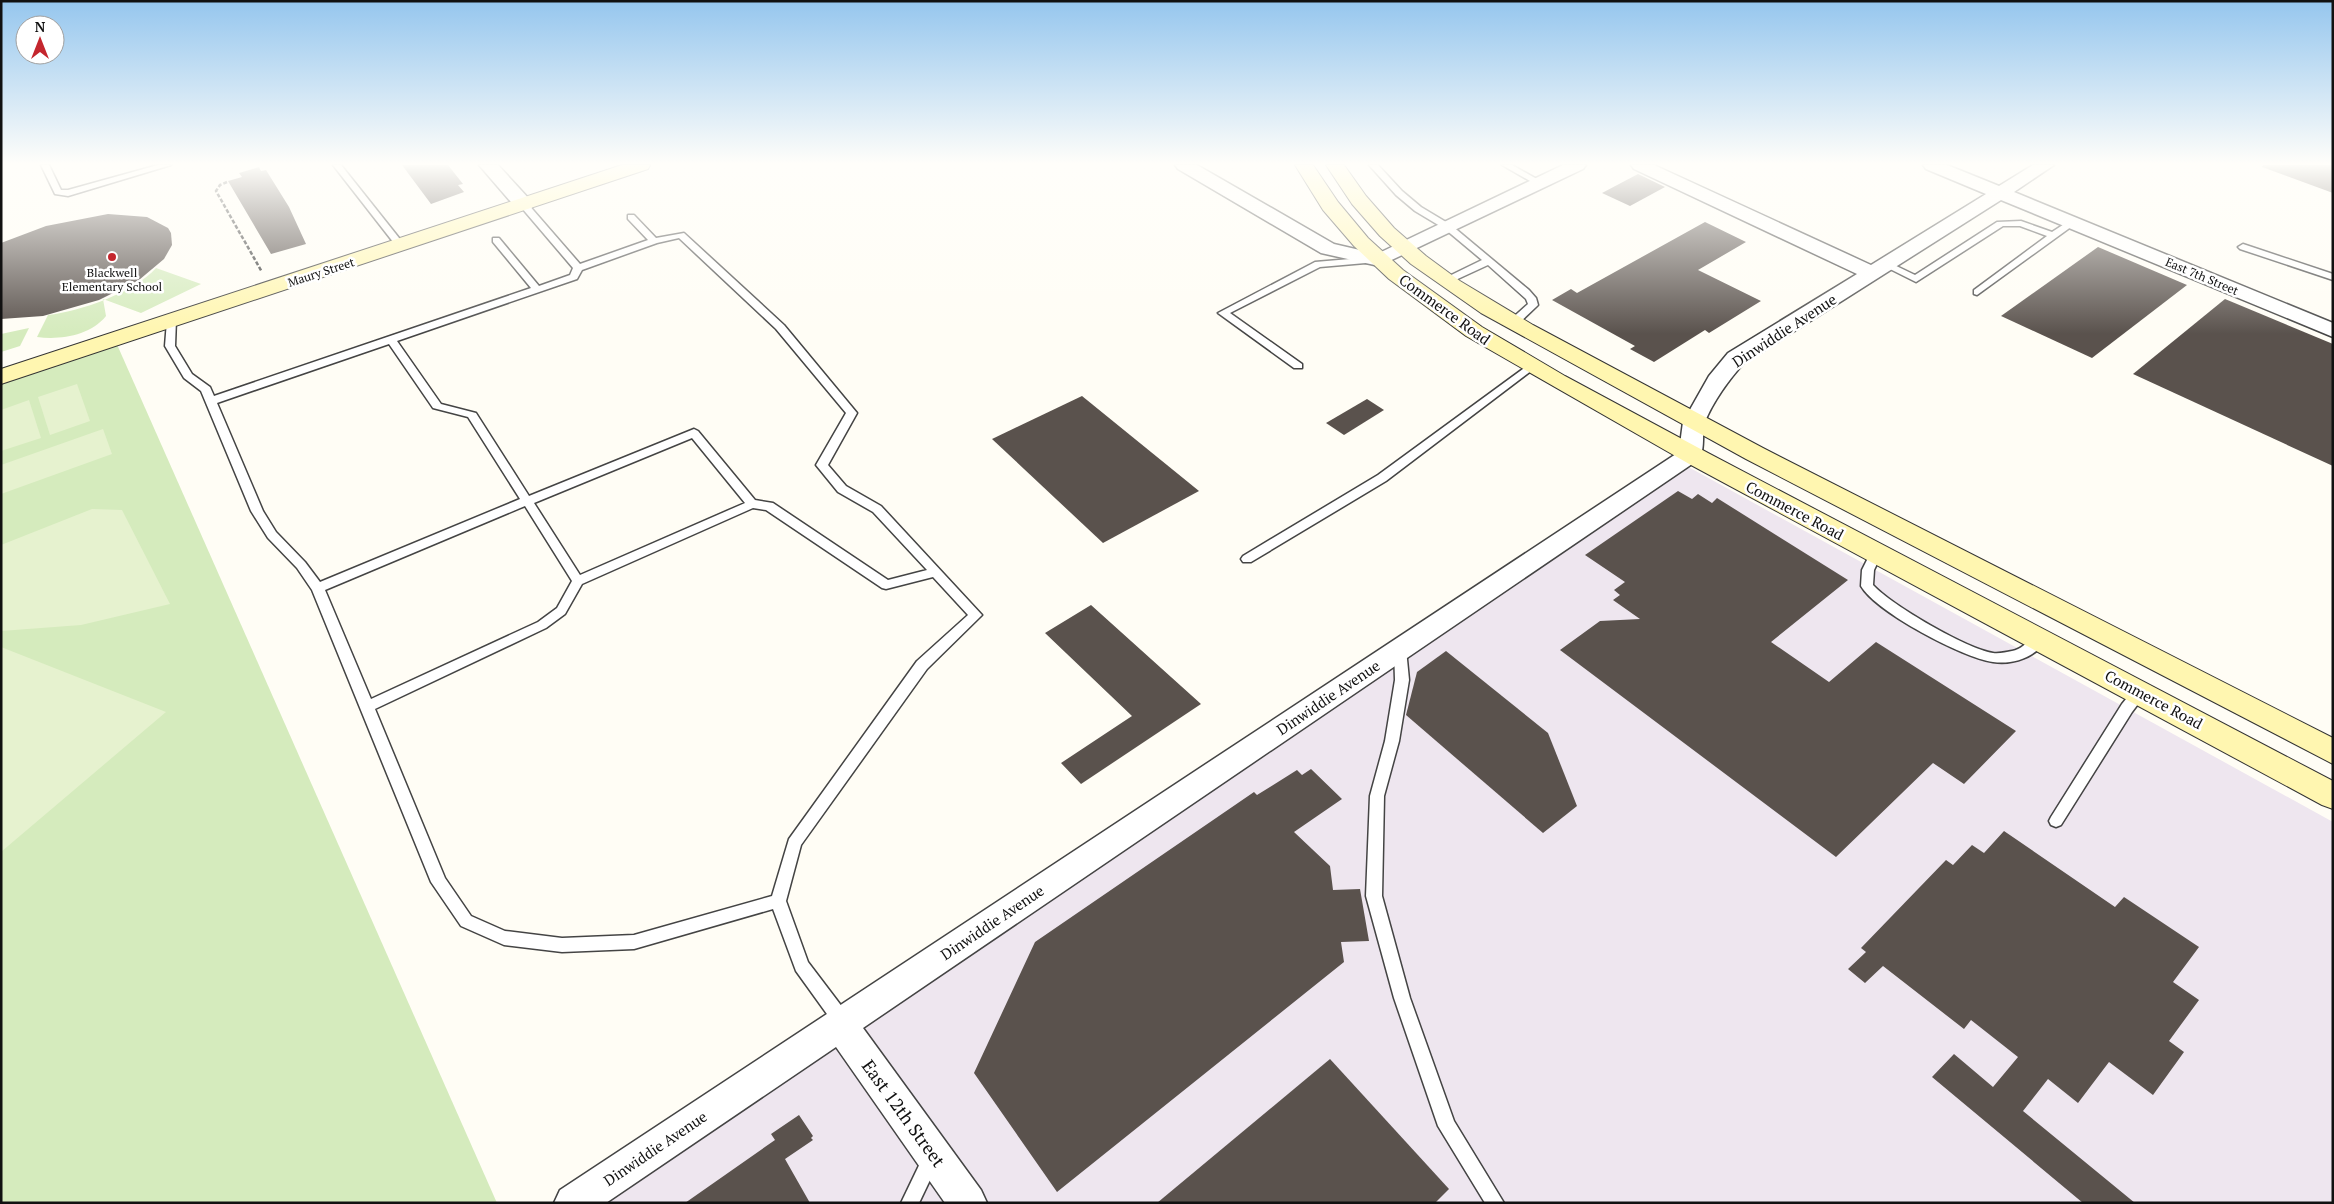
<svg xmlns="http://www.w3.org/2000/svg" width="2334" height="1204" viewBox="0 0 2334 1204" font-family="'PT Serif',serif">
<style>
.industrial{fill:#eee6ef}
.green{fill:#d5ebbd}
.pitch{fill:#e6f2cf}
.building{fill:#5a524d}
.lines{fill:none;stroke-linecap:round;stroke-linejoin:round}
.lane-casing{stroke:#444;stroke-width:3}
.street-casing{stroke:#444;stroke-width:3}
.secondary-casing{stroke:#333;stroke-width:2}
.path{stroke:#333;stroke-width:2.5;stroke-dasharray:4 2;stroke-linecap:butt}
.lane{fill:#fff;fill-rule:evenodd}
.street{fill:#fff;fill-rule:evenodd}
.secondary{fill:#fff6b0;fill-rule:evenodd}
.poi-dot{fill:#c4262e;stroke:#fff;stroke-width:2}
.labels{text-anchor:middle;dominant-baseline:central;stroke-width:5;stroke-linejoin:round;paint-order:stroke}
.far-poi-label{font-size:12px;fill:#111;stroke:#fff}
.far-street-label{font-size:12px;fill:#111;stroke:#fff}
.street-label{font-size:15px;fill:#111;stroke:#fff}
.near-street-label{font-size:18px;fill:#111;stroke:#fff}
</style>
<rect width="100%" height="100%" fill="#fffdf5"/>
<polygon class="industrial" points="1683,464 2333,822 2333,1203 603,1203"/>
<g class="green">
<path d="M156,268L201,284L141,313L103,299L106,316C90,336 60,340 37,337L48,315C79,312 135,292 156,268Z"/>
<polygon points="29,328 20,346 1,352 1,334"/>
<polygon points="115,340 497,1203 1,1203 1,377"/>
</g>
<g class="pitch">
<polygon points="77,384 90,421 50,435 38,397"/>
<polygon points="29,400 41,438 1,451 1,410"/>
<polygon points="103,429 112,454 1,494 1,465"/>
<polygon points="92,509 122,510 170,604 81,625 1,631 1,545"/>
<polygon points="1,647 166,712 1,852"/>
</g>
<g class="building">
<polygon points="402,165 448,165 463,184 458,185 464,192 431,204"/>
<polygon points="2263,165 2333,165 2333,193 2262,167"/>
<polygon points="259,167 261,171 266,170 289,207 306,244 271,254 228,181 242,177 239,173"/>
<polygon points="1638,174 1665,187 1630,206 1602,193"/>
<polygon points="108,214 147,217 168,228 171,233 172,245 164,259 139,280 99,300 43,316 1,319 1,243 46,226"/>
<polygon points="1705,222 1746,242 1698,270 1761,301 1709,333 1705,330 1654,362 1630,349 1635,346 1552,300 1571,289 1577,293"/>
<polygon points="2098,247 2187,285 2092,358 2001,316"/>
<polygon points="2225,299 2333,344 2333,466 2133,374"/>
<polygon points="1082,396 1199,491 1103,543 992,439"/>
<polygon points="1367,399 1384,410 1344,435 1326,423"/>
<polygon points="1678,491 1692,499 1698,494 1712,503 1717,498 1848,580 1771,642 1829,682 1876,642 2016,731 1964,784 1933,763 1836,857 1560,650 1600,621 1640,619 1613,600 1620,595 1614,590 1625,582 1585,555"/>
<polygon points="1091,605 1201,704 1081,784 1061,763 1132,716 1045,633"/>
<polygon points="1446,651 1548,733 1577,806 1543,833 1406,715 1417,672"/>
<polygon points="1311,769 1342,799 1294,832 1330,866 1333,890 1360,889 1369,941 1341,942 1344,962 1057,1192 974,1073 1035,942 1254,792 1257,795 1297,770 1302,775"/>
<polygon points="2004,831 2115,907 2124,897 2199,947 2173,982 2199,1000 2169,1041 2184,1052 2153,1095 2109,1062 2078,1103 2048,1079 2023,1111 2135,1203 2083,1203 1932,1077 1954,1054 1993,1087 2018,1057 1971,1020 1964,1029 1883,966 1865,983 1848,969 1866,952 1861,948 1946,860 1953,865 1972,845 1984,853"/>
<polygon points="1330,1059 1449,1189 1435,1203 1157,1203"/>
<polygon points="799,1115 813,1136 811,1138 813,1140 785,1159 810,1203 685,1203 775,1140 771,1134"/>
</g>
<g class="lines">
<g class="lane-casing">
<g id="lane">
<polygon points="41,165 49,165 61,190 68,190 158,165 171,165 68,196 55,194"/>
<polygon points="333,165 341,165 403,243 403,247 397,247"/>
<polygon points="1369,165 1378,165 1402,191 1421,207 1451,225 1529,290 1536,298 1538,305 1536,307 1517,325 1509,325 1509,321 1528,304 1526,299 1488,265 1449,283 1443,283 1443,279 1482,260 1445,229 1415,211 1396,195"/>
<polygon points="1502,165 1512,165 1544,183 1537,185"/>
<path d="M524,202L527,203L580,264L648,240L628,219V215H634L656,238L684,233L784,325L857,413L828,465L846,486L881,506L982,615L927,669L801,845L786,901L808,962L849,1016L851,1022L849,1028L843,1030L837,1028L796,971L773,909L634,949L562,952L504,945L461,926L431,882L312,590L297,568L268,538L251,511L201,391L184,378L165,346L167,321L168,319H176L175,346L192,374L210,387L214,396L531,288L493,242V238H499L539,286L570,275L573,268L521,207L520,205ZM679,238L776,329L846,413L816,465L838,492L873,512L927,570L888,580L773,503L755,500L698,431L694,429L529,496L476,413L441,404L397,341L577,279L582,270L657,243ZM389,344L433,408L468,417L520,499L320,582L305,562L276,532L263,511L217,403ZM692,438L745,503L580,575L534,503ZM525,506L572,581L557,608L538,622L371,699L325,590ZM753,508L766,510L882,588L886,589L933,577L968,615L917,661L789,839L772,896L634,935L562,938L505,931L471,916L445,878L375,709L546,628L565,614L582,584Z"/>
<polygon points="2072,219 2075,220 2075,224 1977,295 1974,294 1974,290 2047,236 2020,226 2003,226 1916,282 1880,264 1882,262 1888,262 1915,275 1997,222 2021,221 2052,232"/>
<polygon points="2243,244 2333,274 2333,280 2240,249 2238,247"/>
<polygon points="1374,257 1379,260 1377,262 1320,267 1230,313 1302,364 1302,368 1294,368 1218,313 1315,262"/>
<polygon points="1531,363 1536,366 1535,368 1386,481 1251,562 1243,562 1241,559 1243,556 1378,475"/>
<path d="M1876,549L1882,553L1874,570L1873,585C1893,606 1965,648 1993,653C1999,654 2006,652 2012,651C2025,650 2032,632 2045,636L2046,639C2037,657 2013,665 1993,662C1963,658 1876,612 1861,586L1862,570L1872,550Z"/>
<polygon points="1400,644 1405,646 1406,649 1409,680 1399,741 1384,796 1382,896 1410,998 1454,1121 1504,1203 1485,1203 1438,1126 1394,998 1366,896 1370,796 1385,741 1395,680 1394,649 1395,646"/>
<polygon points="2140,687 2145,688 2147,692 2132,712 2061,825 2056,827 2051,825 2049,821 2051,817 2122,704 2135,688"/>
<polygon points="931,1150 937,1153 940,1159 919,1203 901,1203 925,1153"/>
</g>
</g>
<g class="street-casing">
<g id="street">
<polygon points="479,165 498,165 531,201 533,205 531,209 517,209"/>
<polygon points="1175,165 1197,165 1334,244 1377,254 1563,165 1586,165 1583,169 1379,266 1321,253 1178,169"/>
<path d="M1631,165H1654L1871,265L1986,194L1926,169L1923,165H1947L1999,186L2033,165H2054L2014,192L2333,323V337L2001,200L1744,363C1730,378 1712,403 1705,422C1701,435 1706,449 1698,460L863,1028L981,1190L987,1203H945L836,1047L606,1203H554L560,1190L1679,452L1683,422L1709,376L1728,353L1857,274L1634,169Z"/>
</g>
</g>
<g class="secondary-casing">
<g id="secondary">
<polygon points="622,165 650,165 648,169 1,384 1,369"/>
<polygon points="1295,165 1313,165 1338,202 1368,238 1403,270 1482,327 1565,376 1708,453 2333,781 2333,809 2322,805 1691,465 1466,336 1389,279 1354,246 1323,210"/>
<polygon points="1326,165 1344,165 1366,196 1394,228 1426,256 1460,281 1533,325 1763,448 2333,738 2333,764 1746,459 1481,313 1411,264 1380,236 1352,204"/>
</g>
</g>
<polyline class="path" points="227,182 220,185 216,191 262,272"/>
<use href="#lane" class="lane"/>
<use href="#street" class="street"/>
<use href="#secondary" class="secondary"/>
</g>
<linearGradient id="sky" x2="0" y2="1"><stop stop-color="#95c6ee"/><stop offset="0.49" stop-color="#fffefa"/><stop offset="1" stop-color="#fffefa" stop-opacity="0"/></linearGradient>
<rect width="2334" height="334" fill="url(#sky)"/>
<circle class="poi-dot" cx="112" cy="257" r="5"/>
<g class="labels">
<g class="far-poi-label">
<text x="112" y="272">Blackwell<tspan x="112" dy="14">Elementary School</tspan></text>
</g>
<g class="far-street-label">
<text transform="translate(321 272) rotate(-18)">Maury Street</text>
<text transform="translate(2202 276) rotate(23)">East 7th Street</text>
</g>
<g class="street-label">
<text transform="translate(1445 309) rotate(36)">Commerce Road</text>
<text transform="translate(1784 330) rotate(-33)">Dinwiddie Avenue</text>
<text transform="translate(1795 510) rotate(28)">Commerce Road</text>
<text transform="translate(1328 697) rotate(-34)">Dinwiddie Avenue</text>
<text transform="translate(2154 699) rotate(28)">Commerce Road</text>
<text transform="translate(992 922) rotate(-34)">Dinwiddie Avenue</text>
<text transform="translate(655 1148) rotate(-34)">Dinwiddie Avenue</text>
</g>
<g class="near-street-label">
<text transform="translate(904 1113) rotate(54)">East 12th Street</text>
</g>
</g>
<rect width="2334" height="1204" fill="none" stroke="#111111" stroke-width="5"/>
<g transform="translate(40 40)"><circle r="24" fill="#ffffff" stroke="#a0a0a0"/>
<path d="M0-4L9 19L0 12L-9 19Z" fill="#c4262e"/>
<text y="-8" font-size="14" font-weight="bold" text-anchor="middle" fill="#111111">N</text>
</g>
</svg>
